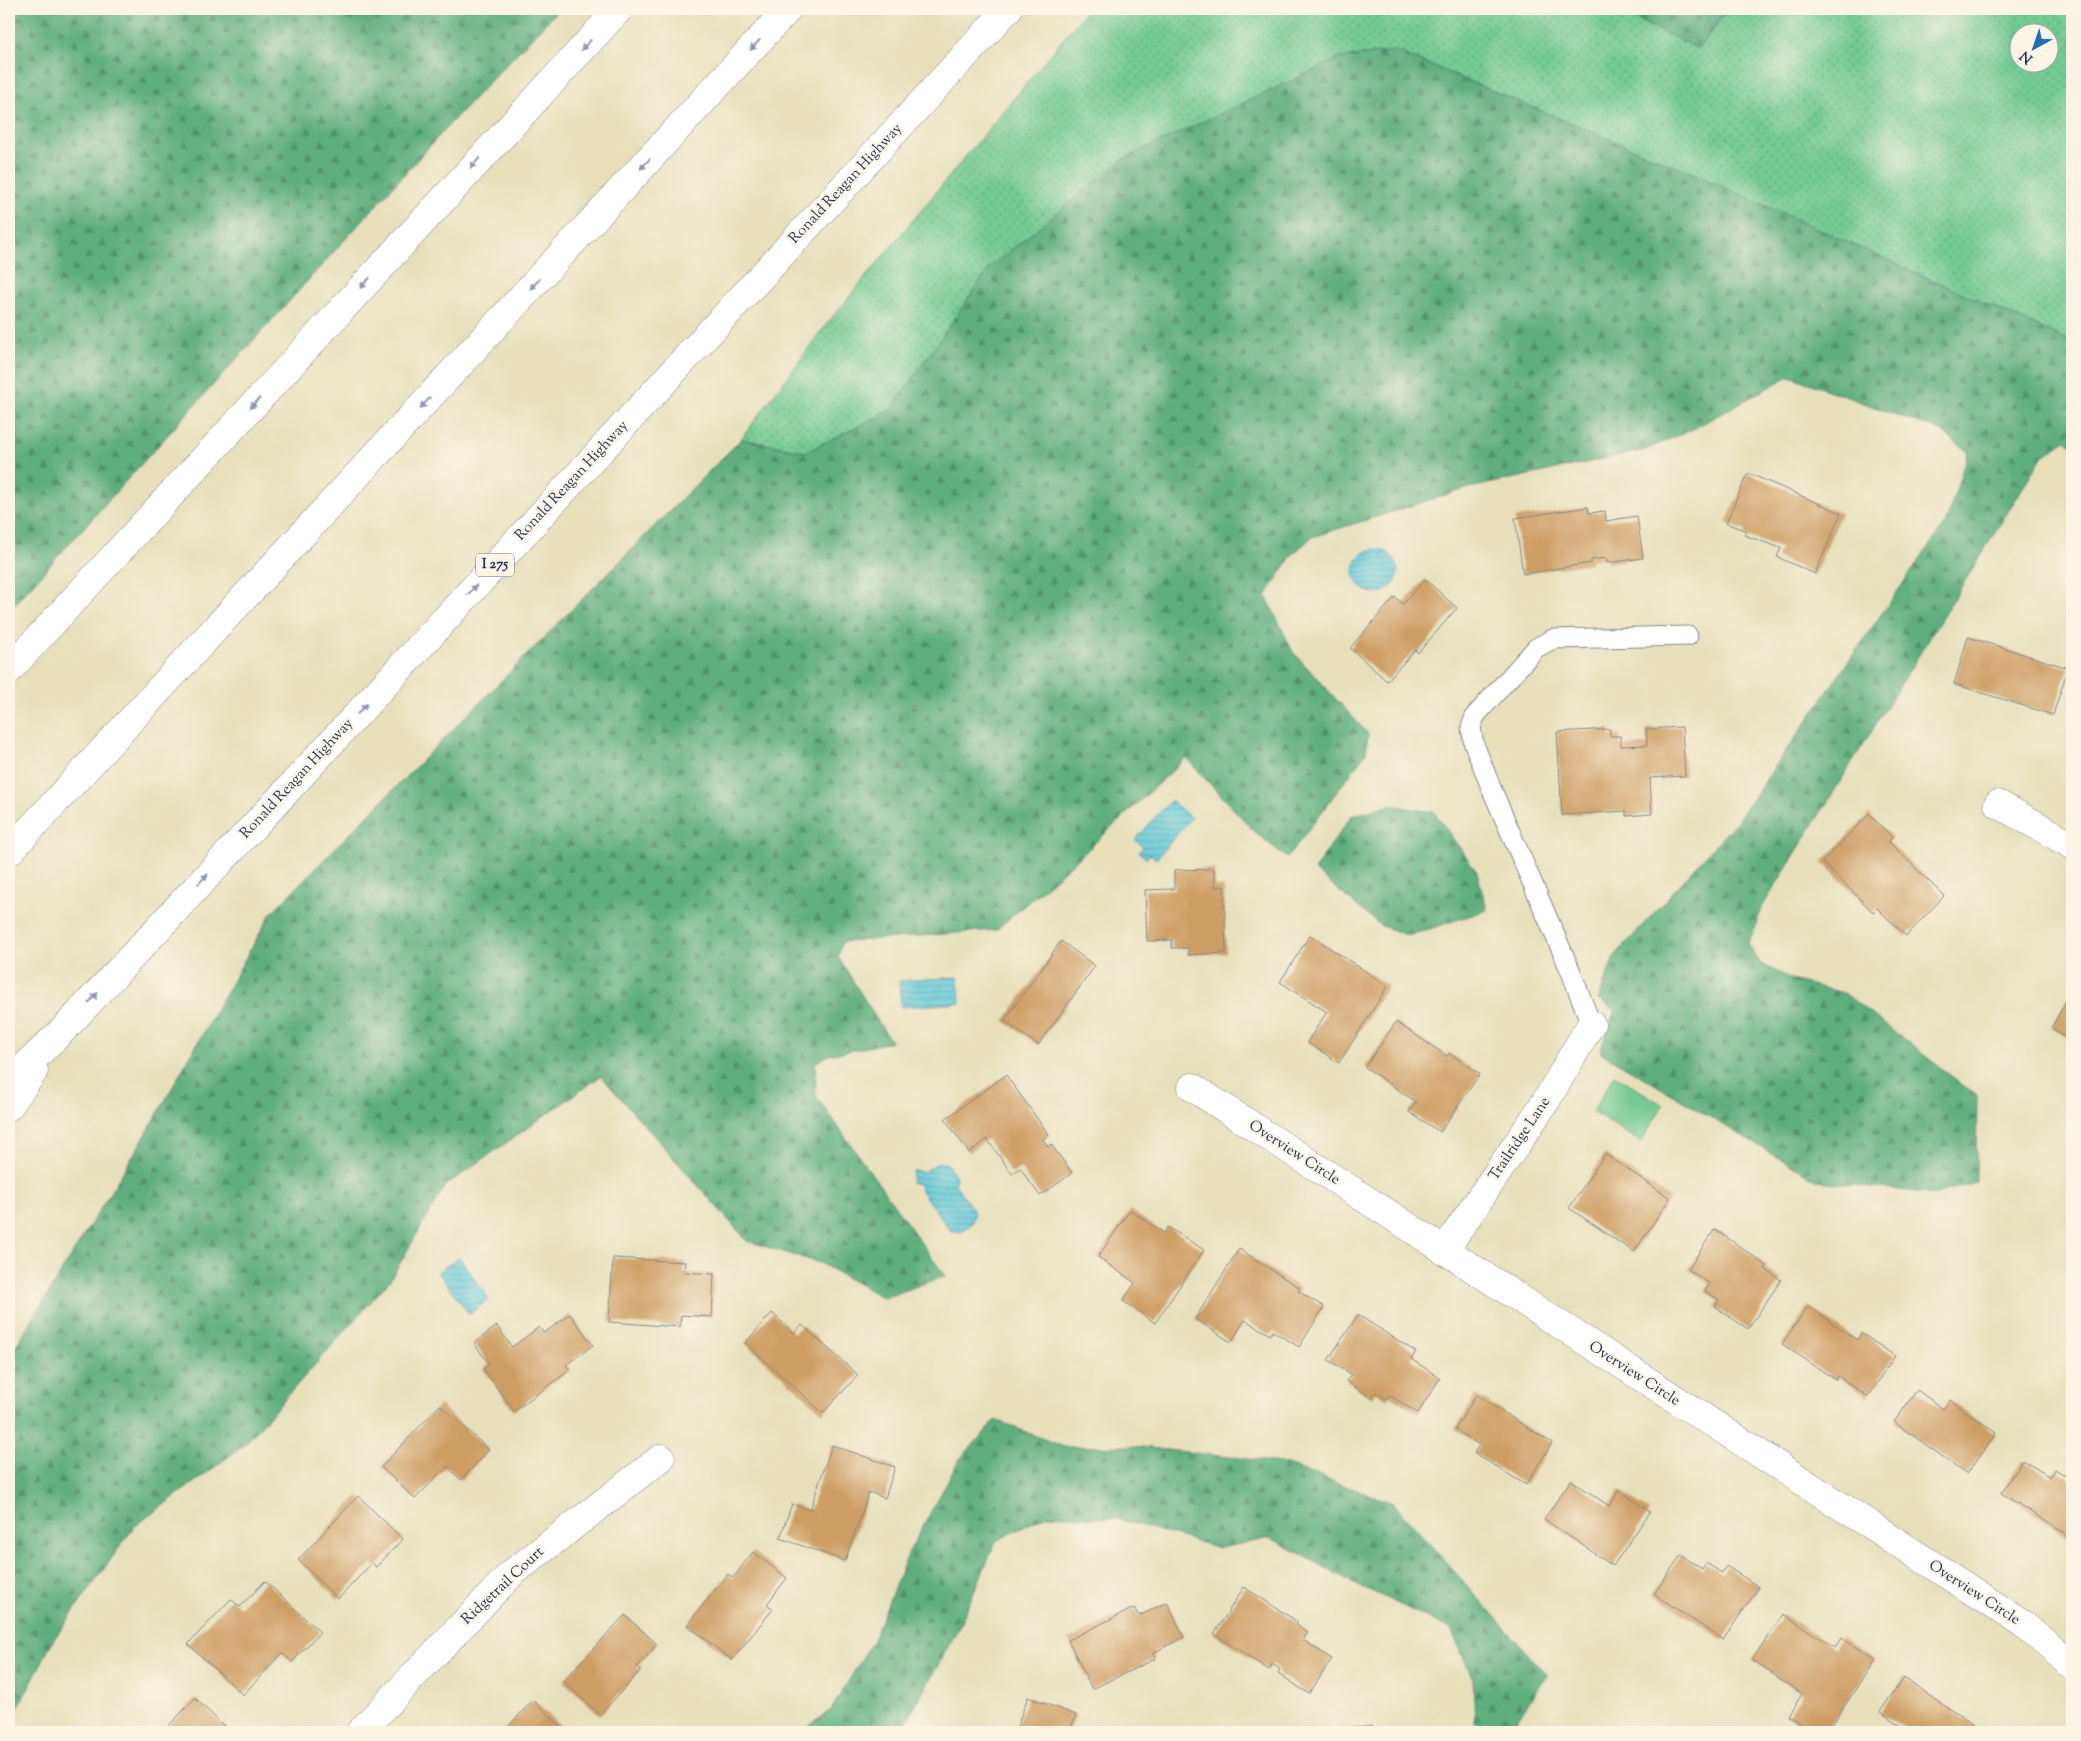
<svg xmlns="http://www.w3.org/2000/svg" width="2081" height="1741" viewBox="0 0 2081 1741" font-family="'Sorts Mill Goudy',serif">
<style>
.grass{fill:url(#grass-dots);stroke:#487d78;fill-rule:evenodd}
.forest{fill:url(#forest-firs);stroke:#3d6f6c}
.pitch{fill:#74cb91;stroke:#487d78}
.water{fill:url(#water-rules);stroke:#3c7c9b}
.building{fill:#cd9e63}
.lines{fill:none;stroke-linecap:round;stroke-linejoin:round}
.lane-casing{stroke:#81888c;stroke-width:21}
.street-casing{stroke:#81888c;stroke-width:29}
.highway-casing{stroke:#81888c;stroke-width:29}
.lane{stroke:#fff;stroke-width:19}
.street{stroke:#fff;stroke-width:28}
.highway{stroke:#fff;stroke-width:28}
.oneway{fill:#8d97ae}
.labels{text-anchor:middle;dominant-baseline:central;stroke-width:5;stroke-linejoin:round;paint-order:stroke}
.shield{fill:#fcf5e5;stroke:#5e6a86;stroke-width:1}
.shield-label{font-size:14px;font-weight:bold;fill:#1b2f5e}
.street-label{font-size:15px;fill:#1b2f5e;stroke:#fcf5e5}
</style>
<defs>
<pattern id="grass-dots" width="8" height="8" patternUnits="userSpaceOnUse" patternTransform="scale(1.25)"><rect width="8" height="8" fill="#74cb91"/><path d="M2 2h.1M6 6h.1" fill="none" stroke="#5ea57a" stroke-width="1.8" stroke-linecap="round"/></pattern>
<pattern id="forest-firs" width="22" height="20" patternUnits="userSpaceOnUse" patternTransform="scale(1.25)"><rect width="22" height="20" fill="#5faf7b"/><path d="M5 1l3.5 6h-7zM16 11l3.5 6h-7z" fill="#4e8f68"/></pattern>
<pattern id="water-rules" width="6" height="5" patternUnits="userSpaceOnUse" patternTransform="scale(1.25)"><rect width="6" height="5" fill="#5ec9d8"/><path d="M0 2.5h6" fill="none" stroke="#4da4b2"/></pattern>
</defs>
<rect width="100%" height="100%" fill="#fcf5e5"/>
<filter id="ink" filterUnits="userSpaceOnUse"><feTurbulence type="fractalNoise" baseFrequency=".02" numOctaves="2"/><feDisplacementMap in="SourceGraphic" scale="10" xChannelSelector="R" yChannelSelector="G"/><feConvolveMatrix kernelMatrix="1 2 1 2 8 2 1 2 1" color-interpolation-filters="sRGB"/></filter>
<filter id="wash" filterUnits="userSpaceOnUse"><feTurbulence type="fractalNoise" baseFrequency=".0096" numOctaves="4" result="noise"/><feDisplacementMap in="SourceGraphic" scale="20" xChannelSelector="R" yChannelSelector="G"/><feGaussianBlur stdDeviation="1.12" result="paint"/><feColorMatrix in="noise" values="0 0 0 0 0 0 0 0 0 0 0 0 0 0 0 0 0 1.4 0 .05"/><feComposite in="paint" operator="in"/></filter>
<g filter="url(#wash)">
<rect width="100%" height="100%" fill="#e7e0bb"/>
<path class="grass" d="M1088,9H1615L1698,49L1723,16L1733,9H2072V342L1692,173L1395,51L1340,58L1251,100L991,266L891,410L806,452L741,439L826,325ZM2018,32H2048V62H2018Z"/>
<g class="forest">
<polygon points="9,9 559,9 458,115 9,610"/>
<polygon points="1615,9 1733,9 1722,16 1698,49"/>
<polygon points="1396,51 1692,173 2072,342 2072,446 2066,440 2042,457 1764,904 1748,944 1761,964 1795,981 1844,993 1977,1096 1976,1182 1936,1194 1818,1181 1600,1052 1615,1009 1598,1000 1614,957 1737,821 1946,522 1968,452 1941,431 1789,376 1693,429 1645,450 1465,489 1312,537 1292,555 1266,596 1293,652 1368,734 1366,753 1287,858 1254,831 1186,758 1080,857 996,930 842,942 838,957 891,1042 829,1055 815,1063 816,1096 945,1276 884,1298 820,1263 747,1241 601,1076 445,1186 390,1280 243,1446 134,1527 54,1639 9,1725 9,1357 145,1136 271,913 741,439 806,452 891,410 991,266 1125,158 1340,58"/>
<polygon points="1390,805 1434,812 1477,872 1487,910 1408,936 1380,925 1314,870 1351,816"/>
<polygon points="996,1420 1064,1447 1133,1446 1282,1463 1393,1503 1547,1675 1509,1732 1488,1732 1475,1723 1473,1679 1451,1629 1348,1580 1271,1538 1219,1548 1118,1519 1047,1515 996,1541 959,1627 902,1730 898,1732 801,1732 831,1710 872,1642 909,1552 959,1460"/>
</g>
<polygon class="pitch" points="1615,1075 1663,1105 1641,1142 1592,1112"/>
<g class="water">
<circle cx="1376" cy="571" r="22"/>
<polygon points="1171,800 1191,818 1156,859 1150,854 1146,859 1139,852 1143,847 1135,840"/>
<polygon points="958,977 960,1003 901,1007 899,981"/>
<polygon points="938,1162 947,1164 956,1176 955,1184 975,1213 972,1223 961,1232 951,1231 921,1191 920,1185 911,1182 913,1171 924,1172"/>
<polygon points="459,1257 489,1299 469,1314 438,1272"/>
</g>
<g id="blocks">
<g class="building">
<polygon points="1748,473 1841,513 1815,574 1777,557 1781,548 1744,535 1746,531 1726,523"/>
<polygon points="1588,507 1589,513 1605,511 1606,521 1637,516 1643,558 1607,563 1606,558 1591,560 1591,563 1523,574 1515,518"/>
<polygon points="1425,579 1457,608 1418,653 1415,650 1387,681 1350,648 1395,597 1403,604"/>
<polygon points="1968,637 2068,668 2053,715 1954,684"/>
<polygon points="1682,727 1685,776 1650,778 1652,814 1626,816 1626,811 1562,815 1557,732 1610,729 1610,736 1620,736 1621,746 1647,745 1646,729"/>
<polygon points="1869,814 1892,837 1889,842 1944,896 1906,936 1877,908 1873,912 1822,862"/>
<polygon points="1214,869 1215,887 1224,886 1226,953 1188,955 1188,948 1172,948 1172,940 1147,941 1145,890 1174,889 1174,870"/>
<polygon points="1310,935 1388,986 1339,1063 1307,1042 1327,1012 1280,982"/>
<polygon points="1061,941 1095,966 1038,1045 1004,1021"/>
<polygon points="2072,991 2072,1040 2051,1028"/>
<polygon points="1396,1022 1447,1056 1449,1053 1480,1074 1440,1132 1409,1112 1416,1102 1365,1067"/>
<polygon points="1006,1075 1049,1135 1043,1139 1048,1147 1051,1144 1072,1173 1040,1196 1020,1168 1012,1174 987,1139 969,1153 945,1119"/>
<polygon points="1605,1154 1670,1198 1634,1252 1569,1208"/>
<polygon points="1130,1210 1164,1233 1168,1227 1204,1250 1155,1323 1123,1301 1135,1283 1098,1257"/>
<polygon points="1715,1229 1767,1266 1765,1269 1781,1280 1748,1329 1715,1307 1719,1300 1705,1291 1710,1284 1688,1269"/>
<polygon points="1239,1249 1300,1288 1298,1291 1324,1307 1299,1347 1273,1331 1270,1335 1245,1320 1231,1342 1195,1319"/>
<polygon points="613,1258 685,1262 684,1272 714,1274 712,1317 681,1315 680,1327 609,1322"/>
<polygon points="1808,1306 1857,1340 1861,1333 1895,1356 1868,1397 1838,1376 1836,1380 1782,1344"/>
<polygon points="772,1313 794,1333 802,1325 858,1375 823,1413 745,1343"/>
<polygon points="570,1314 593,1345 566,1365 570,1370 514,1411 483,1369 489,1364 474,1343 497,1326 512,1347 539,1327 544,1333"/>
<polygon points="1358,1315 1416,1352 1411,1359 1440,1378 1418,1413 1389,1395 1387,1399 1376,1392 1372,1398 1346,1381 1351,1374 1328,1360"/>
<polygon points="1917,1390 1943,1409 1950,1400 1996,1433 1967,1474 1894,1422"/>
<polygon points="1476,1395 1552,1443 1526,1485 1474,1453 1479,1445 1455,1429"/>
<polygon points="440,1405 489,1450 461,1480 447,1466 415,1499 381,1467"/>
<polygon points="832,1445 895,1467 885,1498 869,1492 845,1561 780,1538 792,1504 810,1510"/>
<polygon points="2022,1460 2050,1477 2055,1469 2072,1480 2072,1538 2001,1493"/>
<polygon points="1571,1480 1609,1506 1619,1490 1650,1512 1613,1566 1544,1519"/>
<polygon points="358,1496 403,1539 376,1567 372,1563 338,1599 298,1560"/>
<polygon points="753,1552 787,1578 767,1604 773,1609 732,1660 687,1625 728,1574 733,1578"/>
<polygon points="1681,1555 1702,1569 1706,1563 1722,1573 1726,1566 1759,1587 1723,1640 1654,1594"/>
<polygon points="265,1581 320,1632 292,1662 282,1653 243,1695 188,1644 231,1599 240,1607"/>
<polygon points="1244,1587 1298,1622 1296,1625 1308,1632 1303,1640 1332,1659 1309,1694 1278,1673 1280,1669 1272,1664 1269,1670 1214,1634"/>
<polygon points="1167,1602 1184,1637 1153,1653 1155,1659 1092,1689 1068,1640 1134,1608 1139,1616"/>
<polygon points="1783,1614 1835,1648 1842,1638 1875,1660 1827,1732 1812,1732 1788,1716 1802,1694 1752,1660"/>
<polygon points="625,1615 657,1644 637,1667 641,1670 600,1715 563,1681"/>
<polygon points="1903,1678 1977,1726 1973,1732 1904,1732 1906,1729 1880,1712"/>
<polygon points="1028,1697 1076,1715 1069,1732 1015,1732"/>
<polygon points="195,1698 227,1729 223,1732 163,1732"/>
<polygon points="533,1700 566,1731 565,1732 503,1732"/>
<polygon points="1373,1727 1373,1732 1331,1732 1331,1729"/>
</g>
</g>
</g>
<g filter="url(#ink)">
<use href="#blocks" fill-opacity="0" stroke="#81888c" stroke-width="1"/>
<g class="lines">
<g class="lane-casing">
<polyline id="lane" points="1591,1024 1571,972 1492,790 1474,744 1471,728 1475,716 1536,648 1553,639 1688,636"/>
</g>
<g class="street-casing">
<g id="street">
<polyline points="1998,804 2072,845"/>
<polyline points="1192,1087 2022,1623 2072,1665"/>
<polyline points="1444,1251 1546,1101 1591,1024"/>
<polyline points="360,1732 511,1574 661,1458"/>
</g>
</g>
<g class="highway-casing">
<g id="highway">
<polyline points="9,670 619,9"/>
<polyline points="9,852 788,9"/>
<polyline points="9,1082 67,1026 281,797 1008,9"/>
<polyline points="9,1106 34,1071"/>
</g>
</g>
<use href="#lane" class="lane"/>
<use href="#street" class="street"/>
<use href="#highway" class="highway"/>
</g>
<defs><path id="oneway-solid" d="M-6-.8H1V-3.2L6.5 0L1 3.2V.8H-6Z" transform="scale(1.25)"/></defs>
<g class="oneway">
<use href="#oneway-solid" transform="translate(586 45) rotate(133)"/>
<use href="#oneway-solid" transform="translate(755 45) rotate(133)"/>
<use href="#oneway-solid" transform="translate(475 163) rotate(133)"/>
<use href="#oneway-solid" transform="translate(645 164) rotate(133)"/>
<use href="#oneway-solid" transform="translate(365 283) rotate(133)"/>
<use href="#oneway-solid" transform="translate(535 284) rotate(133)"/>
<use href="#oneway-solid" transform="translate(255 403) rotate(133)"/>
<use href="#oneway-solid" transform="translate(425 403) rotate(133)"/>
<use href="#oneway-solid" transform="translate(472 590) rotate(-47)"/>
<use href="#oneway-solid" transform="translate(362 709) rotate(-47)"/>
<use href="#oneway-solid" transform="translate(203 879) rotate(-46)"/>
<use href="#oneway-solid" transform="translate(93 998) rotate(-48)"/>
</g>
</g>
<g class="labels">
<rect class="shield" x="476" y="553.5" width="38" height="23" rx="4"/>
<g class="shield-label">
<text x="495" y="565">I 275</text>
</g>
<g class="street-label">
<text transform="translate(846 184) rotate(-47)">Ronald Reagan Highway</text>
<text transform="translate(572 481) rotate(-47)">Ronald Reagan Highway</text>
<text transform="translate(297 779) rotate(-47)">Ronald Reagan Highway</text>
<text transform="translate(1520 1139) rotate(-56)">Trailridge Lane</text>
<text transform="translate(1294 1153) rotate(33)">Overview Circle</text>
<text transform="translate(1634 1374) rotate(33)">Overview Circle</text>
<text transform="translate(503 1586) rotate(-43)">Ridgetrail Court</text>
<text transform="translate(1974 1593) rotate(33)">Overview Circle</text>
</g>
</g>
<rect width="2081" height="1741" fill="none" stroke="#fcf5e5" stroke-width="30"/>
<g transform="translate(2034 48) rotate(220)"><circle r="24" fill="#fcf5e5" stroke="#a2a6af"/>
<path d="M0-4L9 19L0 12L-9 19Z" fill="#1f6fb2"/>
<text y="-8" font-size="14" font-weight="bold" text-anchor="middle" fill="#1b2f5e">N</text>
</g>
</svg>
